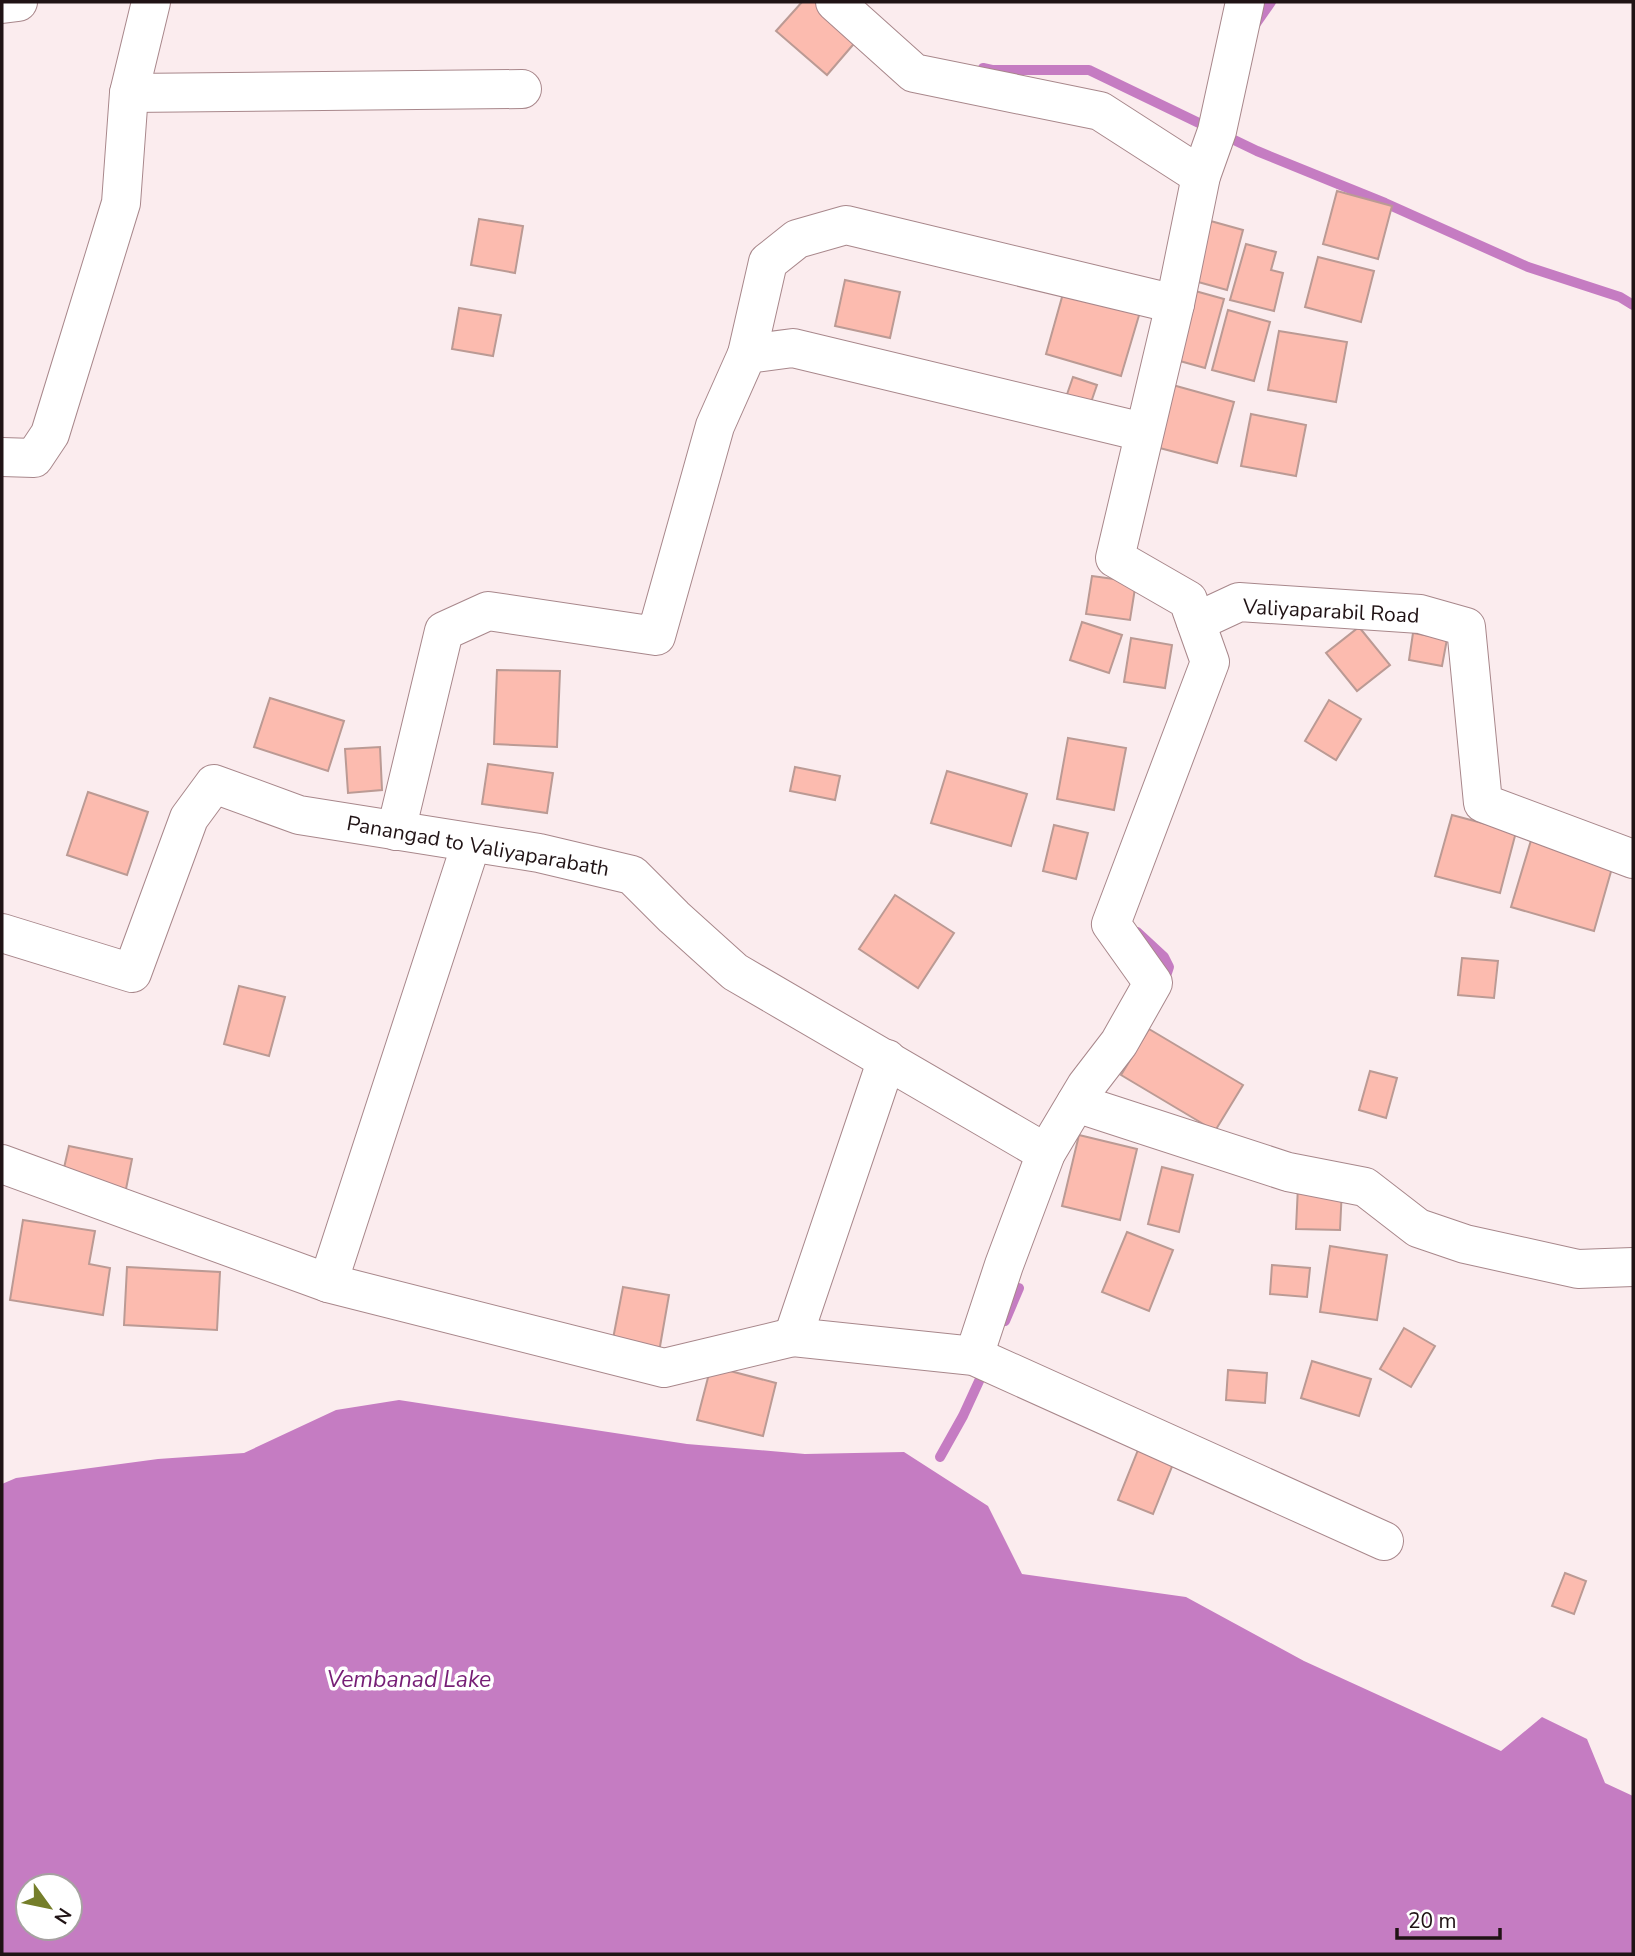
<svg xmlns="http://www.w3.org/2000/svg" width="1635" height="1956" viewBox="0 0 1635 1956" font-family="'Nunito Sans',sans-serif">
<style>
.water{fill:#c57cc2;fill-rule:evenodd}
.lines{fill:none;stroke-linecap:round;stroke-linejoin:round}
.stream{stroke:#c57cc2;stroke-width:10}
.building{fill:#fcbbaf;stroke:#bb9a94;stroke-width:2}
.minor-casing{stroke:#a8878b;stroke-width:40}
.minor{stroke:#fff;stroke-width:38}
.labels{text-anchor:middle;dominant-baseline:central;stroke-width:7;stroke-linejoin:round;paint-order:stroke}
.street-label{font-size:21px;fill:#201315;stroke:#fff}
.water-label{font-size:23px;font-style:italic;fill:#761e75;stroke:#fff}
</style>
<rect width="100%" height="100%" fill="#fbecee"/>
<path class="water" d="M399,1400L687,1444L805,1454L904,1452L988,1506L1022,1574L1186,1597L1304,1661L1501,1751L1542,1717L1587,1739L1605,1783L1633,1796V1954H2V1484L16,1478L158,1459L244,1453L336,1410ZM28,1886H70V1928H28Z"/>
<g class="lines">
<g class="stream">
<polyline points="1255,25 1271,2"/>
<polyline points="983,68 992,70 1089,70 1257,151 1385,203 1528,267 1620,297 1633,305"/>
<polyline points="1137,932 1164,957 1169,967 1164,982"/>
<polyline points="1005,1321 1019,1288"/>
<polyline points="940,1457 963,1416 985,1368"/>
</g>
</g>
<g class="building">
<polygon points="802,2 815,2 858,39 827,75 776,31"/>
<polygon points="1337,191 1392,206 1378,259 1323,244"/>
<polygon points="479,219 523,226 515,273 471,265"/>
<polygon points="1207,220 1243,230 1227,290 1191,280"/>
<polygon points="1246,244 1276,252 1271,270 1283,273 1274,311 1230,300"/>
<polygon points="1318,257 1374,271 1361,322 1305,307"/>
<polygon points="845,280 900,292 890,338 835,326"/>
<polygon points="1188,289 1224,299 1205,368 1169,358"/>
<polygon points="1064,290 1140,312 1121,376 1046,354"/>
<polygon points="459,308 501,315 493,356 452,349"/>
<polygon points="1228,310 1270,322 1254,381 1212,370"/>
<polygon points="1279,331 1347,342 1336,402 1268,390"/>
<polygon points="1073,377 1097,385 1088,411 1064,403"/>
<polygon points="1169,384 1234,402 1217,463 1152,446"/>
<polygon points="1251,414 1306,425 1296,476 1241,466"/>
<polygon points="1092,576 1136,582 1130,620 1086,614"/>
<polygon points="1082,622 1122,635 1109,673 1070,660"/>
<polygon points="1359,627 1390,665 1357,691 1326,653"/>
<polygon points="1413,633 1447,639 1442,666 1409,660"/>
<polygon points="1131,638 1172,645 1165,688 1124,682"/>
<polygon points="497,670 560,671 557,747 494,744"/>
<polygon points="270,698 344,721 328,771 254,747"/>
<polygon points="1329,700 1361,719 1336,760 1305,741"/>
<polygon points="1068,738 1126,748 1114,810 1057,799"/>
<polygon points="380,747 382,790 348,793 345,749"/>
<polygon points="488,764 553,773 547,813 482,804"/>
<polygon points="795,767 840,776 835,800 790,791"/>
<polygon points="947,771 1027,794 1011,846 931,823"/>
<polygon points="88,792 148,812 127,875 67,855"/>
<polygon points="1452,815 1516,832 1500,893 1435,876"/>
<polygon points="1054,825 1088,833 1076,879 1043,871"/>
<polygon points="1532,837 1614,861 1594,931 1511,907"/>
<polygon points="895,895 954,933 918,988 859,949"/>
<polygon points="1462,958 1498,961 1494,998 1458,995"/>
<polygon points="239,986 285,997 269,1056 224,1044"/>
<polygon points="1149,1029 1243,1085 1215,1131 1121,1075"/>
<polygon points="1370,1071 1397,1078 1386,1118 1359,1110"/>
<polygon points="1079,1135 1137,1149 1120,1220 1062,1206"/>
<polygon points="69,1146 132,1159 125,1194 61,1181"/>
<polygon points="1162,1167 1193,1175 1179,1232 1148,1224"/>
<polygon points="1298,1186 1342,1188 1340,1230 1296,1229"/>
<polygon points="23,1220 95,1231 89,1264 110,1268 103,1315 10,1300"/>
<polygon points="1127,1232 1173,1250 1149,1311 1102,1292"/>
<polygon points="1330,1246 1387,1255 1377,1320 1320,1312"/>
<polygon points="1272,1265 1310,1268 1307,1297 1270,1294"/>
<polygon points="127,1267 220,1272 217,1330 124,1325"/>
<polygon points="623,1287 669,1295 659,1352 612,1344"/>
<polygon points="1404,1328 1435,1346 1411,1387 1380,1369"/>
<polygon points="1312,1361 1371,1379 1359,1416 1301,1398"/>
<polygon points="711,1366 776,1383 763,1436 697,1420"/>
<polygon points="1228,1370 1267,1373 1265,1403 1226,1400"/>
<polygon points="1140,1445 1175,1459 1153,1514 1118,1500"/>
<polygon points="1565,1573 1586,1581 1574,1614 1552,1606"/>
</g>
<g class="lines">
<g class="minor-casing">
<g id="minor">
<polyline points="835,2 914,73 1100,111 1201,176"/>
<polyline points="2,4 18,2"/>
<polyline points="129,93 522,89"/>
<polyline points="747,354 768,262 797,239 846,225 1175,304"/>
<polyline points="2,457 34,458 50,434 121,203 129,93 151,2"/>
<polyline points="1196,622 1239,602 1420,614 1466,627 1483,803 1633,859"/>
<polyline points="396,831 444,631 488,611 656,636 715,426 747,354 793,348 1143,432"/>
<polyline points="2,933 132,973 189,818 214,784 299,815 539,853 632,875 674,917 735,972 1046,1153"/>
<polyline points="887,1059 793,1337 974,1356 1384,1541"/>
<polyline points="1076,1103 1288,1172 1365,1187 1418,1228 1465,1244 1578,1269 1633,1267"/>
<polyline points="2,1164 328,1283 664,1368 793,1337"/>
<polyline points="328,1283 471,844"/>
<polyline points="974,1356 1004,1265 1046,1153 1086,1086 1119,1043 1153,983 1111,924 1210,662 1188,600 1115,558 1175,304 1201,176 1217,131 1245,2"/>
</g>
</g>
<use href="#minor" class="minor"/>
</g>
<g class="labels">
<g class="street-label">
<text transform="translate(1331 611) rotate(3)">Valiyaparabil Road</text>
<text transform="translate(478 846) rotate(10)">Panangad to Valiyaparabath</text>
</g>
<g class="water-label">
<text x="409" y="1679">Vembanad Lake</text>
</g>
</g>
<rect width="1635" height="1956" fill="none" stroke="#201315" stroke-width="7"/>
<g transform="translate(49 1907) rotate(123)"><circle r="33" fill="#ffffff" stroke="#a6a1a1" stroke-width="2"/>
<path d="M0-5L12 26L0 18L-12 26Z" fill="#757e2a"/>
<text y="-10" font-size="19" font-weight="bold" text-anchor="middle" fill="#201315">N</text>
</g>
<path d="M1397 1928v10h103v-10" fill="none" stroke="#201315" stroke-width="3.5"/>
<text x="1408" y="1928" font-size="21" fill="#201315" stroke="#ffffff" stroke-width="5" paint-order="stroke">20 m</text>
</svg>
